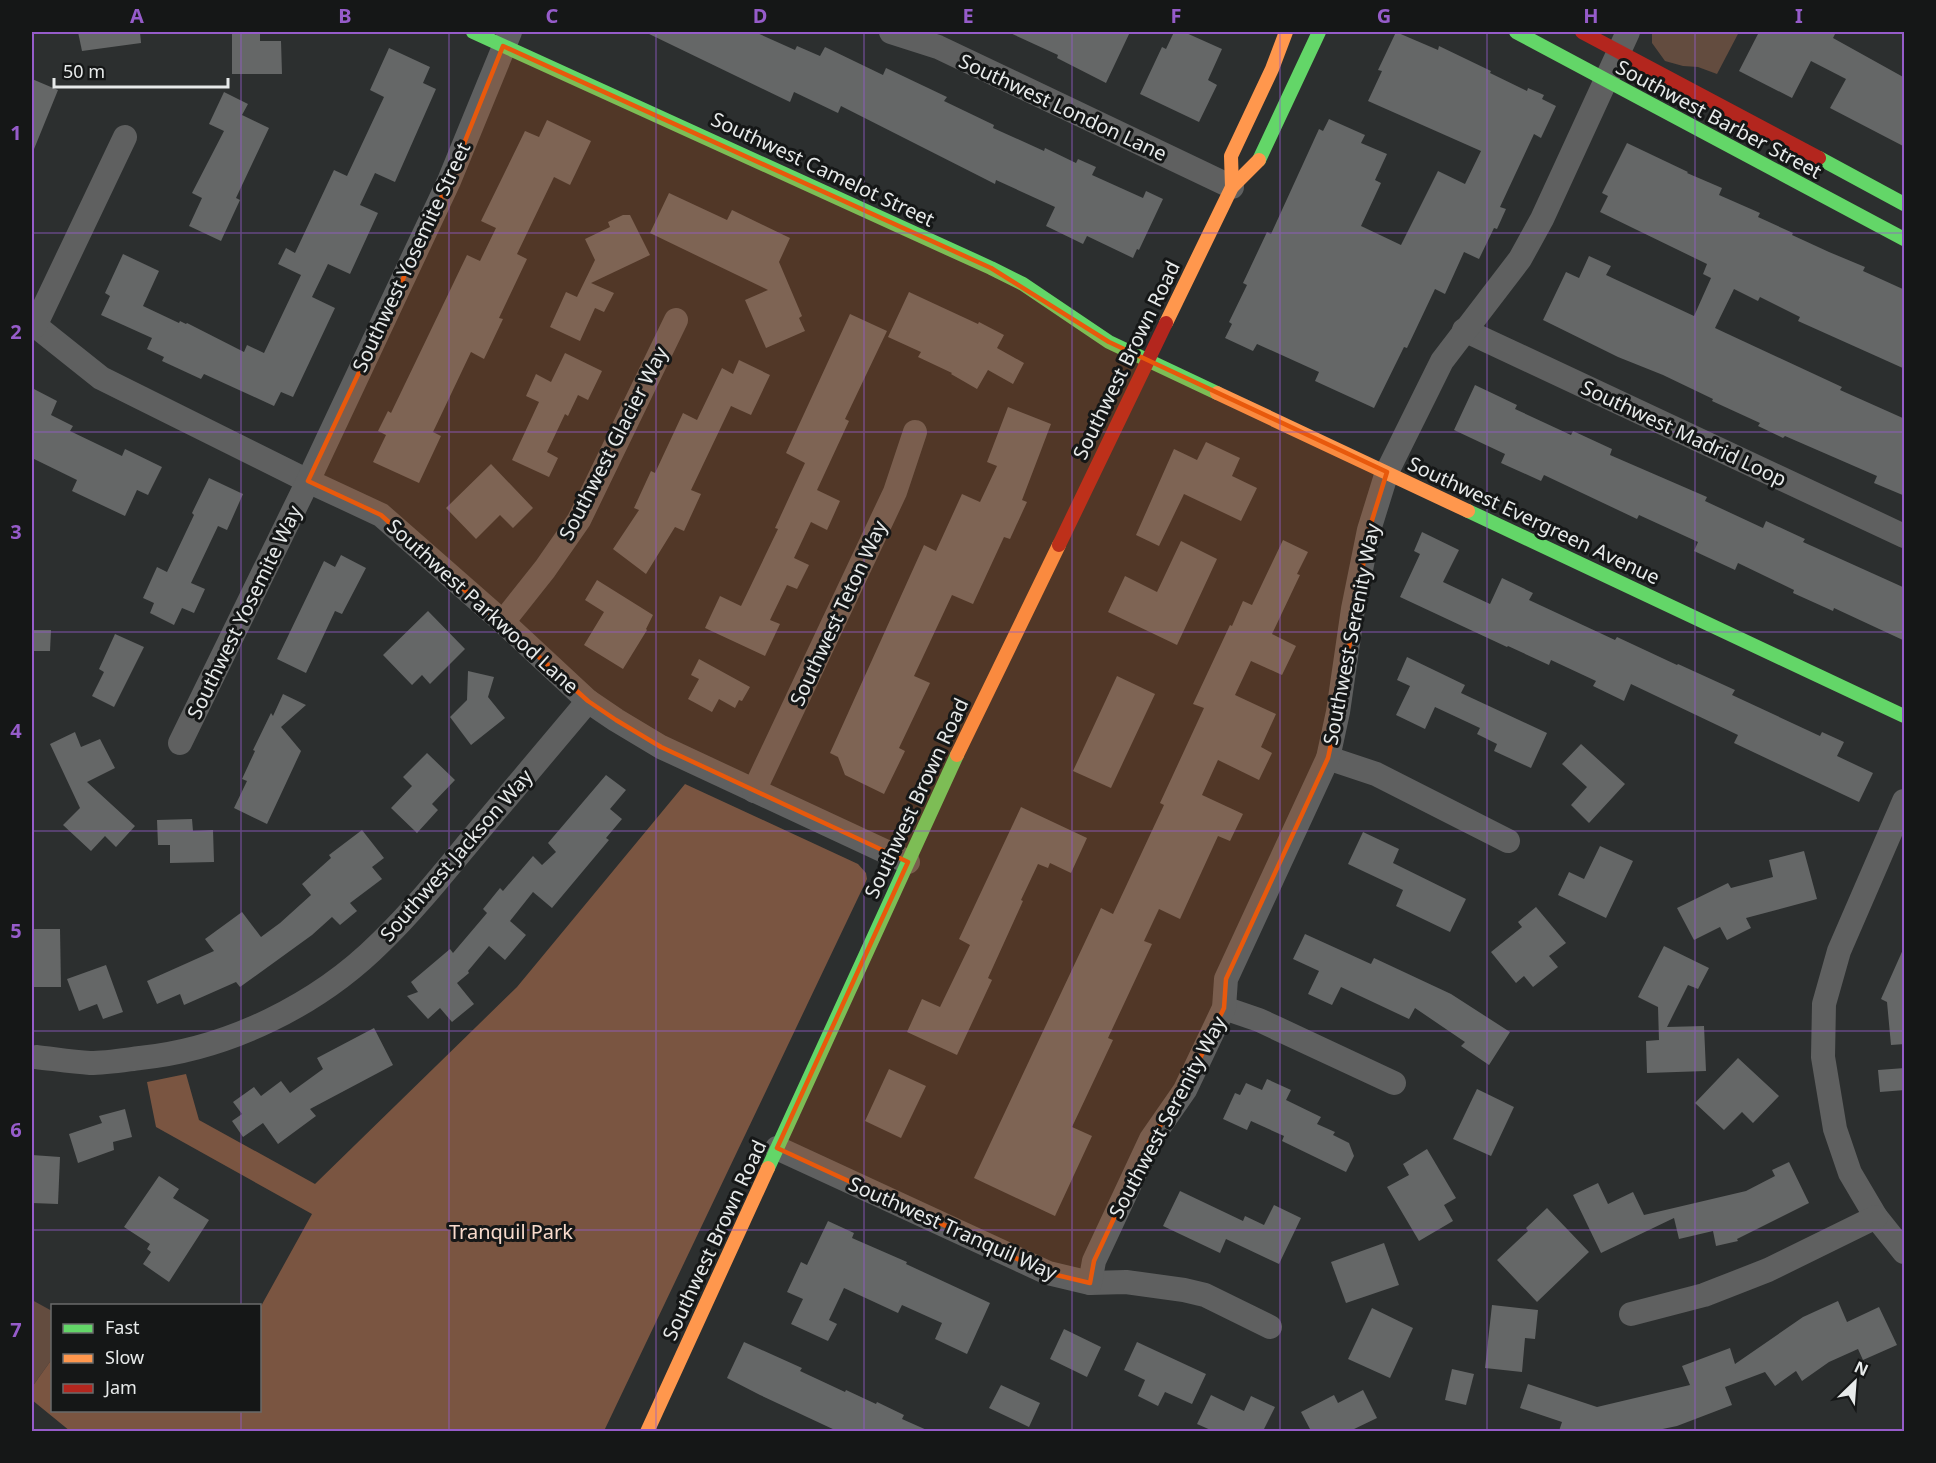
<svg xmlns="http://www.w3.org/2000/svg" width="1936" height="1463" viewBox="0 0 1936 1463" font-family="'Noto Sans',sans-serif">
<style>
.green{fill:#634c3f}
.forest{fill:#7a5541}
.building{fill:#656767}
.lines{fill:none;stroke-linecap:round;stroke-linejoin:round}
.street{stroke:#5f6060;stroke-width:24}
.fast{stroke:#63d668;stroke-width:14}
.slow{stroke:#ff974d;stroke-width:14}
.jam{stroke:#b3261e;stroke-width:14}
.marked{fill:#e8590c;fill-opacity:0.2;stroke:#e8590c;stroke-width:4.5;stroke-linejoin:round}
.grid{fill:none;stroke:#965cca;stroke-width:1.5;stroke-opacity:0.55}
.labels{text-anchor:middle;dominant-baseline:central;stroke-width:6;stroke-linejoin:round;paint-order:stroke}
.street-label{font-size:20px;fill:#e7eaea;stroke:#151717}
.park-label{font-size:20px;fill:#f9dbcc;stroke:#151717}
.neatline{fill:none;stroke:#965cca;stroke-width:2}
.grid-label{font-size:20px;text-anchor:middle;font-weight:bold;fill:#965cca}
</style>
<rect width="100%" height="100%" fill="#2c2f2f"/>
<g class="green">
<polygon points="1652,32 1739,32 1717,74 1698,67 1683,66 1665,61 1652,43"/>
<polygon points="32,1300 52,1311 52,1359 32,1387"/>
</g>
<polygon class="forest" points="685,784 858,864 866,873 867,879 604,1431 70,1431 32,1400 32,1387 52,1359 52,1410 260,1410 260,1308 312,1214 156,1127 147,1082 186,1074 199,1120 315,1184 517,987"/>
<g class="building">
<polygon points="78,32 140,32 141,43 82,51"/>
<polygon points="232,32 260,32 260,41 281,41 282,74 232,74"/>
<polygon points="645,32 755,32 795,50 797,46 820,56 825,47 883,75 886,68 947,97 944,101 994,125 993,128 1044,151 1045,148 1076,163 1078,159 1096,167 1092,175 1143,198 1146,191 1163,199 1139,250 1137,249 1133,258 1087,236 1083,244 1046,226 1055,207 996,180 995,184 841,106 838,113 794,92 790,102"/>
<polygon points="1008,32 1130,32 1106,83 1057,58 1058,55"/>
<polygon points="1174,32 1184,32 1222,49 1208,80 1217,85 1199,122 1140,94 1162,47 1166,49"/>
<polygon points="1396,32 1438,50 1439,46 1491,71 1490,73 1527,91 1528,88 1544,95 1542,99 1556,106 1541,138 1534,134 1500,207 1506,209 1497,229 1494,228 1479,259 1464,252 1445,294 1435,289 1407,348 1404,347 1374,408 1315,381 1319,372 1257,344 1253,351 1225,338 1232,324 1229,322 1247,285 1243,283 1267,232 1271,234 1319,129 1323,131 1329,119 1365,135 1361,143 1387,154 1375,180 1381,183 1361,226 1401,245 1438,171 1465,184 1481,151 1368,101 1382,71 1378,70"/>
<polygon points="1759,32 1836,32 1833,38 1905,78 1905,147 1830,108 1846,79 1811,61 1792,98 1739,71"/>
<polygon points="389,48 430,67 423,83 436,89 395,182 375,173 360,205 378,213 350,274 328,264 312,297 335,308 293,397 281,392 274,406 204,374 201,379 162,361 164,357 147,349 152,338 101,315 110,296 105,293 123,254 159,271 143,306 179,323 180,321 186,324 187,323 244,352 247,345 264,353 301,275 278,264 286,248 295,253 334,170 347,176 384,97 370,90"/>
<polygon points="32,79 58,90 32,154"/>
<polygon points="224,92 248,104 242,115 269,128 236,198 240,200 221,241 189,226 202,198 192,193 224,131 209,124"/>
<polygon points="547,120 591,141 570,185 554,177 517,254 527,259 499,318 503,319 484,359 471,352 433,432 441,436 419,483 373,462 386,435 378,431 388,411 391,413 467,255 480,261 496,228 481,221 525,131 539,137"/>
<polygon points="1627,143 1688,172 1687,173 1722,188 1719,195 1760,213 1758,217 1793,233 1792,235 1829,252 1865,267 1863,271 1905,290 1905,369 1798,321 1800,317 1760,297 1758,301 1734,289 1715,328 1842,387 1840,390 1905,419 1905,496 1874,483 1877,476 1785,436 1783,438 1758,426 1760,423 1712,401 1713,399 1663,375 1618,357 1543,320 1566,272 1579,278 1589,256 1611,266 1606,275 1694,316 1711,278 1703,274 1707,264 1600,212 1608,196 1602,193"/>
<polygon points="669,193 727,220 732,210 790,238 779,262 802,316 799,318 805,331 766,348 745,300 768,290 650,233"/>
<polygon points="623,215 630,215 650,255 591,283 614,293 604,312 595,308 580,341 550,327 566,292 577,297 595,260 585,239 610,227 608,222"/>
<polygon points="909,292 978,324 979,322 1004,335 997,348 1024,363 1013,384 988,370 977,389 951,374 952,373 918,357 921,352 888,337"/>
<polygon points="850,314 887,331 845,419 849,421 817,490 840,501 827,530 811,522 794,558 809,565 797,589 787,585 770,620 780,624 765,656 705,628 720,596 741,606 778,529 775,528 805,463 786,453"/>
<polygon points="565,353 602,371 588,400 578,395 568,416 565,414 547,452 558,458 549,477 512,460 539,402 526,396 536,374 551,382"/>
<polygon points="739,360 770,375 751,415 731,406 691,490 701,494 684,531 675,527 646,574 613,549 639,510 634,508 651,471 655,473 683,413 697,420 722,368 733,374"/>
<polygon points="1475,385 1517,405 1515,409 1571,435 1573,431 1612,449 1610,455 1707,497 1705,501 1763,528 1766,521 1805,539 1803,542 1905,588 1905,641 1834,608 1833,611 1793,593 1794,590 1738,563 1735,570 1694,551 1698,542 1639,515 1637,519 1544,475 1541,481 1501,463 1505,454 1454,430"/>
<polygon points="32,388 57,401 51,415 73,426 70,431 122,456 125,449 162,467 148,495 137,490 125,516 72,491 77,480 32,458"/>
<polygon points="1008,407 1051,424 1022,500 1027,502 1010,539 1004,537 973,604 952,595 914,676 930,683 899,748 905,751 884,794 845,775 838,757 830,753 924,545 936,551 962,494 980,502 997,466 987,462"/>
<polygon points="1206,442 1240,458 1232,476 1257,488 1241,521 1184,494 1159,546 1136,535 1174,449 1197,460"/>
<polygon points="491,464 533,508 513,528 500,515 476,539 446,508"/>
<polygon points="209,478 243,494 227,530 218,526 191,583 205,589 194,613 182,608 174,625 150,613 154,603 143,598 157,567 167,572 194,515 192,513"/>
<polygon points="1422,532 1459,550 1443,582 1490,604 1502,578 1533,593 1529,600 1615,640 1617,637 1677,665 1678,664 1735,690 1732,695 1820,736 1822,732 1844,742 1837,756 1873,773 1859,802 1734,743 1738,735 1631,684 1624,701 1593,686 1596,681 1551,660 1549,665 1508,646 1507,647 1400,597 1420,554 1414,551"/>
<polygon points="1283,540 1308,552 1297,574 1300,575 1272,634 1296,646 1282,675 1251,661 1235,695 1276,714 1261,747 1272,753 1259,780 1218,760 1202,795 1243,814 1230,841 1218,836 1180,919 1159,909 1144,941 1152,944 1108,1038 1113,1040 1072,1127 1092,1136 1055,1216 974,1178 1101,908 1113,914 1164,805 1160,803 1204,708 1193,704 1230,625 1232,626 1243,601 1252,605"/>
<polygon points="1181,541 1217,559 1177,645 1108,612 1125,576 1157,592"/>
<polygon points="341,555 366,568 342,614 335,611 306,673 277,659 324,561 335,567"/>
<polygon points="597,580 653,615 646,629 647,630 623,669 584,645 604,612 585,600"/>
<polygon points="428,611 465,649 430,684 422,675 412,685 383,655"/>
<polygon points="32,630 51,630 50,651 32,651"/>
<polygon points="115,634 144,647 114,707 92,696 104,672 99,669"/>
<polygon points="1407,657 1465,685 1461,693 1547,733 1531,768 1494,751 1497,744 1477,734 1480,728 1435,707 1425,729 1396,715 1410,686 1397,680"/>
<polygon points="699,659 750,687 742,701 739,700 735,708 719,699 712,712 688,699 699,679 691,675"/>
<polygon points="468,671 494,677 488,697 505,718 471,745 450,717 467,700"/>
<polygon points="1117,676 1155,694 1111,788 1073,771"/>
<polygon points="283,694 306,705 281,727 301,751 267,824 234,808 247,781 242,779 255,751 253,750 271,713 273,716"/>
<polygon points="75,732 81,747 100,739 115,768 87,782 135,826 116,847 105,836 91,851 63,825 80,808 50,744"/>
<polygon points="1581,744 1625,784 1589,823 1571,805 1587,787 1562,764"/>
<polygon points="427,753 455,780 432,804 438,810 417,833 391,808 412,786 403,777"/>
<polygon points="606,775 626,790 610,809 622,819 606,838 609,840 552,908 533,892 510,921 526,935 505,960 489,946 468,971 469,973 457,983 474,1004 452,1022 440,1008 428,1019 407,996 418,992 411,982 450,949 453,953 487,913 483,909 500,888 503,891 533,856 542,865 556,852 548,843"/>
<polygon points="1021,807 1087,838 1071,873 1050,863 1048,868 1038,864 1021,900 1023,901 988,978 992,980 957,1055 907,1032 922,999 940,1007 970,945 959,939"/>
<polygon points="192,819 193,831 213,830 214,862 170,863 170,845 158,845 157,820"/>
<polygon points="362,830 384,858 372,867 382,879 350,903 357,911 340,925 332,917 312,935 240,987 236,982 184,1005 180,994 157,1004 147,981 214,951 205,939 242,912 261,937 280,923 311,895 302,884 331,858 329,855"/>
<polygon points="1363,832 1399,849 1393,863 1466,899 1450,932 1396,906 1403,890 1348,864"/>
<polygon points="1600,846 1633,861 1606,918 1558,895 1569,872 1584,879"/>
<polygon points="1804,851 1817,899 1746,918 1751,928 1727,940 1720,927 1694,940 1677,908 1728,883 1731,888 1773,877 1769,860"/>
<polygon points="1536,907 1566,943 1549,956 1558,967 1533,987 1524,976 1516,983 1491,952 1522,927 1518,922"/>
<polygon points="32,929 60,929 61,987 33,987"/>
<polygon points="1305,934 1371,964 1374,958 1451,994 1510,1032 1489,1065 1461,1046 1465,1042 1415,1008 1409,1019 1341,987 1332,1005 1308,994 1319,971 1293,959"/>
<polygon points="1905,945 1905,1044 1891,1045 1887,1002 1881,999"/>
<polygon points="1664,946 1709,968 1698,989 1688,985 1667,1027 1704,1026 1706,1071 1647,1073 1646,1041 1659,1040 1658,1007 1638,997"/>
<polygon points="106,965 123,1012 103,1019 97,1004 79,1011 67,979"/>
<polygon points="374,1028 393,1065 310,1109 316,1116 278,1144 263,1123 243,1137 232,1121 242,1114 233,1102 254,1087 261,1096 281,1081 290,1093 323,1069 317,1058"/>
<polygon points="1738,1058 1779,1096 1753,1123 1742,1112 1724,1130 1695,1103"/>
<polygon points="1905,1068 1905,1090 1880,1092 1878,1070"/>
<polygon points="889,1069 926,1086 901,1138 865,1121"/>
<polygon points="1267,1079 1291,1090 1286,1100 1321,1117 1317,1124 1335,1132 1333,1135 1349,1143 1354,1156 1346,1172 1282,1141 1284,1136 1251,1121 1247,1130 1223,1119 1235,1093 1240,1095 1246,1083 1262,1090"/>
<polygon points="1477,1089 1514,1107 1491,1156 1453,1139"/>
<polygon points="125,1109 132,1137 113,1142 114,1150 78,1163 69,1134 102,1123 99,1116"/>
<polygon points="1427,1149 1456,1198 1444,1205 1453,1221 1419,1241 1387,1187 1409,1175 1403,1164"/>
<polygon points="32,1155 60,1157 58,1204 32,1203"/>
<polygon points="1789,1162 1809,1203 1737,1239 1738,1241 1716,1246 1713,1231 1679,1239 1674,1218 1601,1253 1573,1195 1598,1183 1608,1204 1633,1192 1644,1215 1746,1191 1775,1176 1772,1170"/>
<polygon points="159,1176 179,1189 173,1198 209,1220 169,1282 143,1264 151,1252 147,1249 150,1244 124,1227"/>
<polygon points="1180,1191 1243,1221 1245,1216 1264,1225 1274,1205 1301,1218 1279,1264 1226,1239 1220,1253 1163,1226"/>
<polygon points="1547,1208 1589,1252 1537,1302 1497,1260 1528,1231 1526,1228"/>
<polygon points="828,1221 854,1233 852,1238 907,1262 906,1264 990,1303 967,1354 935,1339 942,1323 902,1305 898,1313 844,1288 829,1320 837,1324 828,1341 791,1324 803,1299 787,1292 801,1262 807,1265"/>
<polygon points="1384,1243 1399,1285 1346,1303 1331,1262"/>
<polygon points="1838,1301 1847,1322 1879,1307 1897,1345 1863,1360 1858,1349 1829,1362 1802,1381 1796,1371 1775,1386 1765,1372 1725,1387 1732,1405 1677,1426 1653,1431 1559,1431 1562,1422 1520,1408 1528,1384 1597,1407 1690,1385 1682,1366 1730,1348 1735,1364 1803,1317"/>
<polygon points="1492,1305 1538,1310 1535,1339 1525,1338 1522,1372 1485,1368"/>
<polygon points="1372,1308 1413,1328 1390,1378 1348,1359"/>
<polygon points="1064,1329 1101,1347 1087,1377 1050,1359"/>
<polygon points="744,1342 802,1368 800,1371 845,1392 846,1390 876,1404 877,1402 904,1415 902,1419 929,1431 837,1431 760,1395 727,1378"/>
<polygon points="1137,1342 1206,1374 1192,1404 1165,1392 1158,1406 1138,1396 1145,1380 1124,1370"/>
<polygon points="1452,1369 1474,1374 1466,1405 1445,1400"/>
<polygon points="1001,1385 1040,1403 1029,1427 989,1408"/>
<polygon points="1363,1390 1377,1418 1350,1431 1311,1431 1301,1412 1334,1395 1338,1403"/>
<polygon points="1211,1395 1244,1411 1251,1396 1275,1407 1263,1431 1213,1431 1197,1424"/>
</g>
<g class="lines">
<g class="street">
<polyline points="891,32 938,47 1232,187"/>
<polyline points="32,323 101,378 308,481 381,515 503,622 588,701 616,720 661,747 908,862"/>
<polyline points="35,326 125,137"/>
<polyline points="1464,330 1904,536"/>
<polyline points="503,622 545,569 579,520 676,320"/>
<polyline points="180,743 308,481 449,181 510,32"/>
<polyline points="1328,758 1376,774 1508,841"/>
<polyline points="754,791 895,492 915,432"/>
<polyline points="1904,801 1839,951 1824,1004 1823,1057 1835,1129 1850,1173 1876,1217 1904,1252"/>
<polyline points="1224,1008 1259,1020 1394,1083"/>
<path d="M36,1057C54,1059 72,1062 90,1063C106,1063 124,1060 140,1058C228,1049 318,1005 381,942C414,910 442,875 471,840C510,793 549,747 588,701"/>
<polyline points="777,1148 1048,1273 1090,1283 1126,1282 1184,1290 1205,1295 1270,1327"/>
<polyline points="1090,1283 1094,1261 1151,1139 1185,1090 1224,1008 1226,979 1328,758 1338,712 1353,609 1369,530 1387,472 1442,361 1520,259 1542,219 1628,32"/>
<polyline points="1631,1314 1704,1295 1768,1270 1876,1217"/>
</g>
<g class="fast">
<polyline points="473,32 991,268 1023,284 1109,342 1217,393"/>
<polyline points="1516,32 1904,239"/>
<polyline points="1819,158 1904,204"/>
<polyline points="1259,160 1319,32"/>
<polyline points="1468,511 1904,716"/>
<polyline points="768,1168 957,755"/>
</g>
<g class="slow">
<polyline points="1232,187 1231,156 1272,69 1286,32"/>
<polyline points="1166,323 1232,187 1259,160"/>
<polyline points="1217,393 1468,511"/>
<polyline points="957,755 1059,545"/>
<polyline points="647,1432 768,1168"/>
</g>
<g class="jam">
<polyline points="1582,32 1819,158"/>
<polyline points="1059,545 1166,323"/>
</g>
</g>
<path class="marked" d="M503,46L991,268L1109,342L1387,472L1369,530L1338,712L1328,758L1226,979L1224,1008L1185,1090L1151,1139L1094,1261L1090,1283L1048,1273L777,1148L908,862L661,747L616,720L588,701L381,515L308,481L449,181Z"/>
<path class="grid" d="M241,32V1306M449,32V1432M656,32V1432M864,32V1432M1072,32V1432M1280,32V1432M1487,32V1432M1695,32V1432M32,233H1904M32,432H1904M32,632H1904M32,831H1904M32,1031H1904M32,1230H1904M241,1410V1432"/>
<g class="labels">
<g class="street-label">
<text transform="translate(1063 107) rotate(25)">Southwest London Lane</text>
<text transform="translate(1719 119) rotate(28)">Southwest Barber Street</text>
<text transform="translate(823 169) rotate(25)">Southwest Camelot Street</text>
<text transform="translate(411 257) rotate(-65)">Southwest Yosemite Street</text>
<text transform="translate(1126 360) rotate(-64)">Southwest Brown Road</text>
<text transform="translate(1684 433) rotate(25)">Southwest Madrid Loop</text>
<text transform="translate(613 443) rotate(-63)">Southwest Glacier Way</text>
<text transform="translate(1534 520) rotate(25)">Southwest Evergreen Avenue</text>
<text transform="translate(483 606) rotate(42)">Southwest Parkwood Lane</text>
<text transform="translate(244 612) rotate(-64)">Southwest Yosemite Way</text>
<text transform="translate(838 613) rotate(-65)">Southwest Teton Way</text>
<text transform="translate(1351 634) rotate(-79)">Southwest Serenity Way</text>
<text transform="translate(916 798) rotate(-65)">Southwest Brown Road</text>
<text transform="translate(456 855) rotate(-49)">Southwest Jackson Way</text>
<text transform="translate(1167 1117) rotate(-62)">Southwest Serenity Way</text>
<text transform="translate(953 1228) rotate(24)">Southwest Tranquil Way</text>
<text transform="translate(714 1240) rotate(-65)">Southwest Brown Road</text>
</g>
<g class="park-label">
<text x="511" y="1231">Tranquil Park</text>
</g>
</g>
<rect width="1936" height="1463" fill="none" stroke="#151717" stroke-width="66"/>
<rect x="51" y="1304" width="210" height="108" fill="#151717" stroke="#696b6b" stroke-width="1.5"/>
<rect x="63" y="1324" width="30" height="9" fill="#63d668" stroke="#696b6b" stroke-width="1.5"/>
<text x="105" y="1334" font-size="18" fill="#e7eaea">Fast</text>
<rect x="63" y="1354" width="30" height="9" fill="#ff974d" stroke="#696b6b" stroke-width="1.5"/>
<text x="105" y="1364" font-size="18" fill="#e7eaea">Slow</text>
<rect x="63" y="1384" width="30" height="9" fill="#b3261e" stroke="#696b6b" stroke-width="1.5"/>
<text x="105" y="1394" font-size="18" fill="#e7eaea">Jam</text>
<g transform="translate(1855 1382) rotate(25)" stroke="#151717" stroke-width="4.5" paint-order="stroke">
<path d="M0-4.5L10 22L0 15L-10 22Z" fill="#e7eaea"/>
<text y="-9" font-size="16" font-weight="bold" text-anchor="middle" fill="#e7eaea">N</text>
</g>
<path d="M54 78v9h174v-9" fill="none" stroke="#e7eaea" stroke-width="3"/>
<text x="63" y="78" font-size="18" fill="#e7eaea" stroke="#151717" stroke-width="4.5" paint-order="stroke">50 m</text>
<rect x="33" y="33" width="1870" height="1397" class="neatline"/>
<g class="grid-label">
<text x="137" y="23">A</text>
<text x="345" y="23">B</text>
<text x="552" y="23">C</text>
<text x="760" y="23">D</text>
<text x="968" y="23">E</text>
<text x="1176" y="23">F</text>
<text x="1384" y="23">G</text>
<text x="1591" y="23">H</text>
<text x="1799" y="23">I</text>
<text x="16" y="140">1</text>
<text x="16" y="339">2</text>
<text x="16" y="539">3</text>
<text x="16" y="738">4</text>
<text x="16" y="938">5</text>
<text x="16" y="1137">6</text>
<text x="16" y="1337">7</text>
</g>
</svg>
